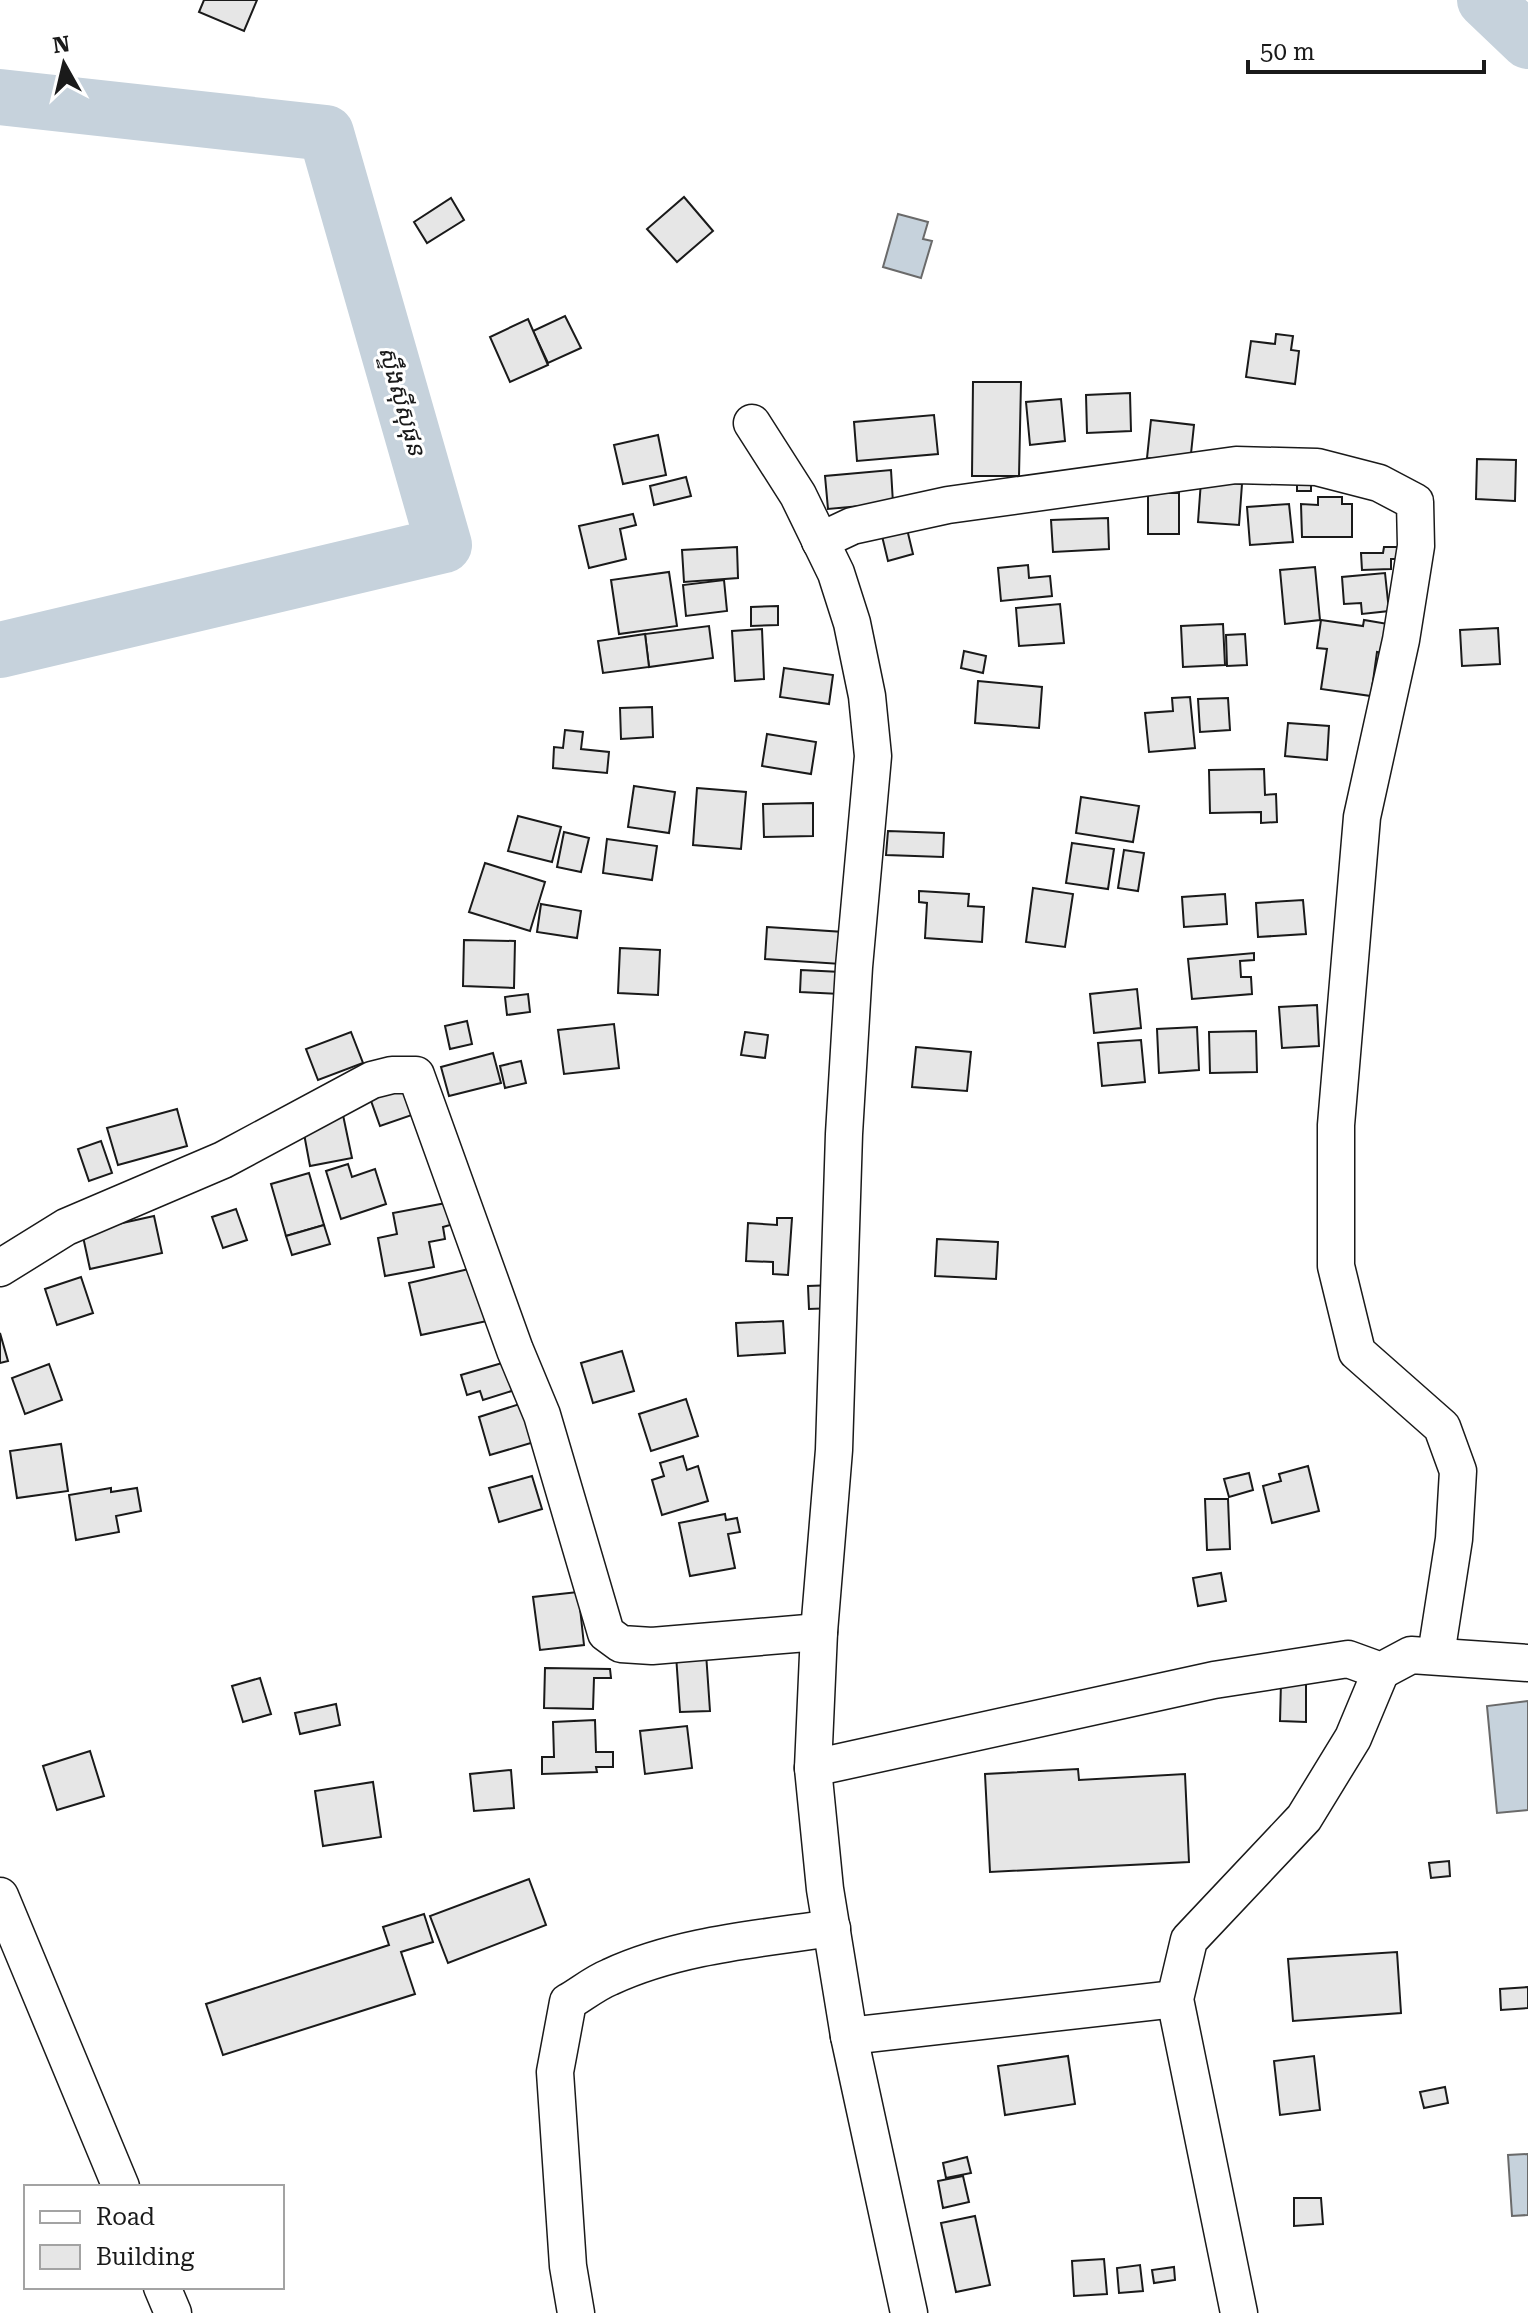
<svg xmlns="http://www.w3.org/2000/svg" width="1528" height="2313" viewBox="0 0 1528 2313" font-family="'Roboto Serif','Noto Sans Khmer',serif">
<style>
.water{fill:#c6d2dc;stroke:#6a6a6a;stroke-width:2}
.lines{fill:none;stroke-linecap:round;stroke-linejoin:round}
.river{stroke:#c6d2dc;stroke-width:56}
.building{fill:#e6e6e6;stroke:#1a1a1a;stroke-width:2}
.minor-casing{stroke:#1a1a1a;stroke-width:39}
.minor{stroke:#fff;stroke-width:36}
.labels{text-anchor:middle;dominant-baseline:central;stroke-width:6;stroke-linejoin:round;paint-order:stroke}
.water-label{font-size:24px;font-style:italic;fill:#1a1a1a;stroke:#fff}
</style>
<rect width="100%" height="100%" fill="#fff"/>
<g class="water">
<polygon points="898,214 928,222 923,239 932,241 921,278 883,267"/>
<polygon points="1528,1701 1528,1810 1497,1813 1487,1706"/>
<polygon points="1528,2154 1528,2215 1512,2216 1508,2155"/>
</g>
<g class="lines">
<g class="river">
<polyline points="1485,0 1528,41"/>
<polyline points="0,97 326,133 444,545 0,650"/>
</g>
</g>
<g class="building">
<polygon points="204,0 257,0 244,31 199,12"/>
<polygon points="684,197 713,231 677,262 647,229"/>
<polygon points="451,198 464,220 427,243 414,222"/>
<polygon points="565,316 581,348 548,363 533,331"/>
<polygon points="528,319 548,365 510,382 490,337"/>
<polygon points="1276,334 1293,336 1291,350 1299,351 1295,384 1246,377 1251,341 1275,344"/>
<polygon points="973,382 1021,382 1019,476 972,476"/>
<polygon points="1130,393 1131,431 1087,433 1086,395"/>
<polygon points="1061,399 1065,441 1030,445 1026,402"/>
<polygon points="934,415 938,454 857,461 854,422"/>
<polygon points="1151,420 1194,425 1190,463 1147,458"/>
<polygon points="658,435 666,475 623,484 614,445"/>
<polygon points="1477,459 1516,460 1515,501 1476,499"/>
<polygon points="891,470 893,503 828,509 825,476"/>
<polygon points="686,477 691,496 654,505 650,486"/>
<rect x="1297" y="478" width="14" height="13"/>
<polygon points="1201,481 1242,484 1239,525 1198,522"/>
<rect x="1148" y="493" width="31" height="41"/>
<polygon points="1318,497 1342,497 1342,504 1352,504 1352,537 1302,537 1301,504 1318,505"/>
<polygon points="1289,504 1293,542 1250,545 1247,507"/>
<polygon points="633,514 636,525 620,529 626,559 589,568 579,526"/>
<polygon points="1108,518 1109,549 1053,552 1051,520"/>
<polygon points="907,529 913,554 888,561 882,536"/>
<polygon points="737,547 738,578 684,582 682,550"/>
<polygon points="1384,547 1398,547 1398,559 1391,559 1391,569 1362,570 1361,553 1383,553"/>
<polygon points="1028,565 1029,578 1050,576 1052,596 1001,601 998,568"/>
<polygon points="1315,567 1320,620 1285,624 1280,570"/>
<polygon points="669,572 677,626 619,634 611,580"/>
<polygon points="1385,573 1389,611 1362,614 1361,603 1344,604 1342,577"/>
<polygon points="724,580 727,611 686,616 683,585"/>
<polygon points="1060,604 1064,643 1019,646 1016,608"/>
<polygon points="778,606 778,625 751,626 751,607"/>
<polygon points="1321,620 1363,626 1364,620 1388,624 1383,653 1377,652 1371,696 1321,689 1327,649 1317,648"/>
<polygon points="1223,624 1225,665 1183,667 1181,626"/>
<polygon points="709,626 713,658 649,667 645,634"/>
<polygon points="1498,628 1500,664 1462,666 1460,630"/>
<polygon points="762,629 764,679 735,681 732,631"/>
<polygon points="645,634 649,667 603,673 598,641"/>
<polygon points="1245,634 1247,665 1227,666 1226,635"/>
<polygon points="964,651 986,656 983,673 961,668"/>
<polygon points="784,668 833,675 829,704 780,697"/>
<polygon points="978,681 1042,687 1039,728 975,723"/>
<polygon points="1190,697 1195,748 1149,752 1145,713 1173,711 1172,698"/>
<polygon points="1228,698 1230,730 1200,732 1198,699"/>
<polygon points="652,707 653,737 621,739 620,708"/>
<polygon points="1288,723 1329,726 1327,760 1285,756"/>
<polygon points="565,730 583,732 581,749 609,752 607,773 553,768 554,747 563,748"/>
<polygon points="767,734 816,742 811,774 762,766"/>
<polygon points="1264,769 1265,795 1276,794 1277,822 1261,823 1261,812 1210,813 1209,770"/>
<polygon points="634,786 675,792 669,833 628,827"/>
<polygon points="697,788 746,792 741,849 693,845"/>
<polygon points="1081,797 1139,806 1133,842 1076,833"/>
<polygon points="813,803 813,836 764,837 763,804"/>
<polygon points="518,816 561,827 552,862 508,851"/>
<polygon points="888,831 944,833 943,857 886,855"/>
<polygon points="564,832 589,838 581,872 557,867"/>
<polygon points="607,839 657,846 652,880 603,873"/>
<polygon points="1072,843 1114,849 1108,889 1066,883"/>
<polygon points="1124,850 1144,853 1138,891 1118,888"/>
<polygon points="485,863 545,882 530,931 469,912"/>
<polygon points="1033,888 1073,894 1065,947 1026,942"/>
<polygon points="919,891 969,894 968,906 984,907 982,942 925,938 927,903 919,902"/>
<polygon points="1225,894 1227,924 1184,927 1182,897"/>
<polygon points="1303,900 1306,934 1258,937 1256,903"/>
<polygon points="541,904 581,911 577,938 537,932"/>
<polygon points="767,927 844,932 841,964 765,959"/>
<polygon points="464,940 515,941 514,988 463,986"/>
<polygon points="620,948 660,950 658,995 618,993"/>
<polygon points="1254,953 1254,960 1240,961 1241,977 1251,977 1252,994 1192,999 1188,959"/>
<polygon points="801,970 841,972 840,994 800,992"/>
<polygon points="1137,989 1141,1028 1094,1033 1090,994"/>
<polygon points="528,994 530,1012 507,1015 505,997"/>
<polygon points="1317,1005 1319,1046 1282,1048 1279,1007"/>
<polygon points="467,1021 472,1044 450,1049 445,1026"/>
<polygon points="614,1024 619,1068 564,1074 558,1030"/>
<polygon points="1197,1027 1199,1070 1159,1073 1157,1029"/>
<polygon points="1256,1031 1257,1072 1210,1073 1209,1032"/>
<polygon points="351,1032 363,1063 318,1080 306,1049"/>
<polygon points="745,1032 768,1035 765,1058 741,1055"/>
<polygon points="1141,1040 1145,1082 1102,1086 1098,1043"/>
<polygon points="916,1047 971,1052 967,1091 912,1087"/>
<polygon points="493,1053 501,1083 449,1096 441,1067"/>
<polygon points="521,1061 526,1083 505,1088 500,1066"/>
<polygon points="402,1086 412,1115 380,1126 370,1098"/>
<polygon points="177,1109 187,1146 118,1165 107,1128"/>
<polygon points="343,1115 352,1158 310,1166 302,1123"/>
<polygon points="101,1141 112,1173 89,1181 78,1149"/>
<polygon points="348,1164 352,1177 375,1169 386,1204 341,1219 326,1171"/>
<polygon points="309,1173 324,1225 286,1236 271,1184"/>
<polygon points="446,1203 450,1225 443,1227 445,1239 429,1242 434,1267 385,1276 378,1238 397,1234 393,1213"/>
<polygon points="236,1209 247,1240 223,1248 212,1217"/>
<polygon points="154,1216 162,1253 90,1269 82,1232"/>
<polygon points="777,1218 792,1218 788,1275 773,1274 773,1262 746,1261 748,1223 777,1225"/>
<polygon points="324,1225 330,1244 292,1255 286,1236"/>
<polygon points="937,1239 998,1242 996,1279 935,1276"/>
<polygon points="473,1268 487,1321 421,1335 409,1283"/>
<polygon points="81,1277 93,1313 57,1325 45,1289"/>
<polygon points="834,1285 835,1308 809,1309 808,1286"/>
<polygon points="783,1321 785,1353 738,1356 736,1323"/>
<polygon points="0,1333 8,1361 0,1363"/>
<polygon points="622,1351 634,1391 593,1403 581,1363"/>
<polygon points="509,1361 518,1389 483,1400 480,1391 467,1395 461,1375"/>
<polygon points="49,1364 62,1400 25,1414 12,1378"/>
<polygon points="686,1399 698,1436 651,1451 639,1414"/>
<polygon points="529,1401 541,1440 490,1455 479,1417"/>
<polygon points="61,1444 68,1491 17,1498 10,1451"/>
<polygon points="683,1456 687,1470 698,1466 708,1501 662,1515 652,1480 664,1476 660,1463"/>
<polygon points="1308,1466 1319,1511 1272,1523 1263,1486 1281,1481 1279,1474"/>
<polygon points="1249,1473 1253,1490 1229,1497 1224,1479"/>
<polygon points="532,1476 542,1509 499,1522 489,1488"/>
<polygon points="111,1488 111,1492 137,1488 141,1511 116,1516 119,1532 76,1540 69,1495"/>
<polygon points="1205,1499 1228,1499 1230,1549 1207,1550"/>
<polygon points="725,1514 726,1520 737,1518 740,1532 728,1534 735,1568 690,1576 679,1523"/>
<polygon points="1221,1573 1226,1601 1198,1606 1193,1578"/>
<polygon points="578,1592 594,1607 580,1608 584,1645 540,1650 533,1597"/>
<polygon points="706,1653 710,1711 680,1712 676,1655"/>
<polygon points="545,1668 610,1669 611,1678 594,1678 593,1709 544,1708"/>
<polygon points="260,1678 271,1714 243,1722 232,1686"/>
<polygon points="1281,1682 1306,1684 1306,1722 1280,1721"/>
<polygon points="336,1704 340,1725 300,1734 295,1713"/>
<polygon points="595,1720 596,1752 613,1752 613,1767 596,1767 597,1772 542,1774 542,1757 554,1757 553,1722"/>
<polygon points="687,1726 692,1768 645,1774 640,1731"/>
<polygon points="90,1751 104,1796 57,1810 43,1766"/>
<polygon points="1078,1769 1079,1780 1185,1774 1189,1862 990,1872 985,1774"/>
<polygon points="511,1770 514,1808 474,1811 470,1774"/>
<polygon points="373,1782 381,1837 323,1846 315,1791"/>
<polygon points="1449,1861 1450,1876 1431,1878 1429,1863"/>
<polygon points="529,1879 546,1925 448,1963 430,1916"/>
<polygon points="424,1914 433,1942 401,1952 415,1994 223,2055 206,2004 389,1945 383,1927"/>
<polygon points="1397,1952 1401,2013 1293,2021 1288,1959"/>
<polygon points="1528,1987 1528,2008 1501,2010 1500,1989"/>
<polygon points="1068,2056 1075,2104 1005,2115 998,2066"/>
<polygon points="1314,2056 1320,2110 1280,2115 1274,2061"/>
<polygon points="1445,2087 1448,2103 1424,2108 1420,2092"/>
<polygon points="967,2157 971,2173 946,2178 943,2163"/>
<polygon points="963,2176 969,2202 943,2208 938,2181"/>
<polygon points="1294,2198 1321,2198 1323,2224 1294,2226"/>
<polygon points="975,2216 990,2285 956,2292 941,2223"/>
<polygon points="1104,2259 1107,2294 1074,2296 1072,2261"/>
<polygon points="1140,2265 1143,2291 1119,2293 1117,2268"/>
<polygon points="1174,2267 1175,2280 1154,2283 1152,2270"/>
</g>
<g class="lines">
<g class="minor-casing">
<g id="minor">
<polyline points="752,423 798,495 836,573 852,623 867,696 873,756 854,967 844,1134 834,1450 819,1632 813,1768 825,1889 849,2036 909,2313"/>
<polyline points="820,541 852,526 948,505 1236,465 1317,467 1379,483 1415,502 1416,546 1401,640 1362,817 1336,1125 1336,1266 1357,1352 1442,1427 1458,1471 1454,1539 1436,1655"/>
<polyline points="0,1268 66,1227 223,1160 372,1080 392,1075 416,1075 515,1350 542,1415 606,1633 621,1644 652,1646 819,1632"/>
<polyline points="813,1768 1214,1680 1348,1659 1381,1671 1411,1655 1528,1663"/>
<polyline points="0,1896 121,2187"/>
<polyline points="849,2036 1175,1999"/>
<polyline points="162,2287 173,2313"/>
<path d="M576,2313L568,2266L555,2072L568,2002C582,1994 595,1983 610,1977C679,1945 758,1939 832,1928"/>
<polyline points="1239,2313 1175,1999 1189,1940 1304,1818 1353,1738 1381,1671"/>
</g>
</g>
<use href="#minor" class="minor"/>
</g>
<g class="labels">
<g class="water-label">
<text transform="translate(402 401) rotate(74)">ស្ទឹងស៊ីសុផុន</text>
</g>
</g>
<rect x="24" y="2185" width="260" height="104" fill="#ffffff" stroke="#a3a3a3" stroke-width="2"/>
<rect x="40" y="2211" width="40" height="12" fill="#ffffff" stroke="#a3a3a3" stroke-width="2"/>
<text x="96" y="2225" font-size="24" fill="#1a1a1a">Road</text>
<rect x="40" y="2245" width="40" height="24" fill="#e6e6e6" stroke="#a3a3a3" stroke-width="2"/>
<text x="96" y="2265" font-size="24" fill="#1a1a1a">Building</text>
<g transform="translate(64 64) rotate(352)" stroke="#ffffff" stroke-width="6" paint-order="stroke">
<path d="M0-6L14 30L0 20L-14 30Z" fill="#1a1a1a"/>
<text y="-12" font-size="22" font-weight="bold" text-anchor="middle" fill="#1a1a1a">N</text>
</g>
<path d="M1248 60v12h236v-12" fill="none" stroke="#1a1a1a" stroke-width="4"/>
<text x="1260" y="60" font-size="24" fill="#1a1a1a" stroke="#ffffff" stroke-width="6" paint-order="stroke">50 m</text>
</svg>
